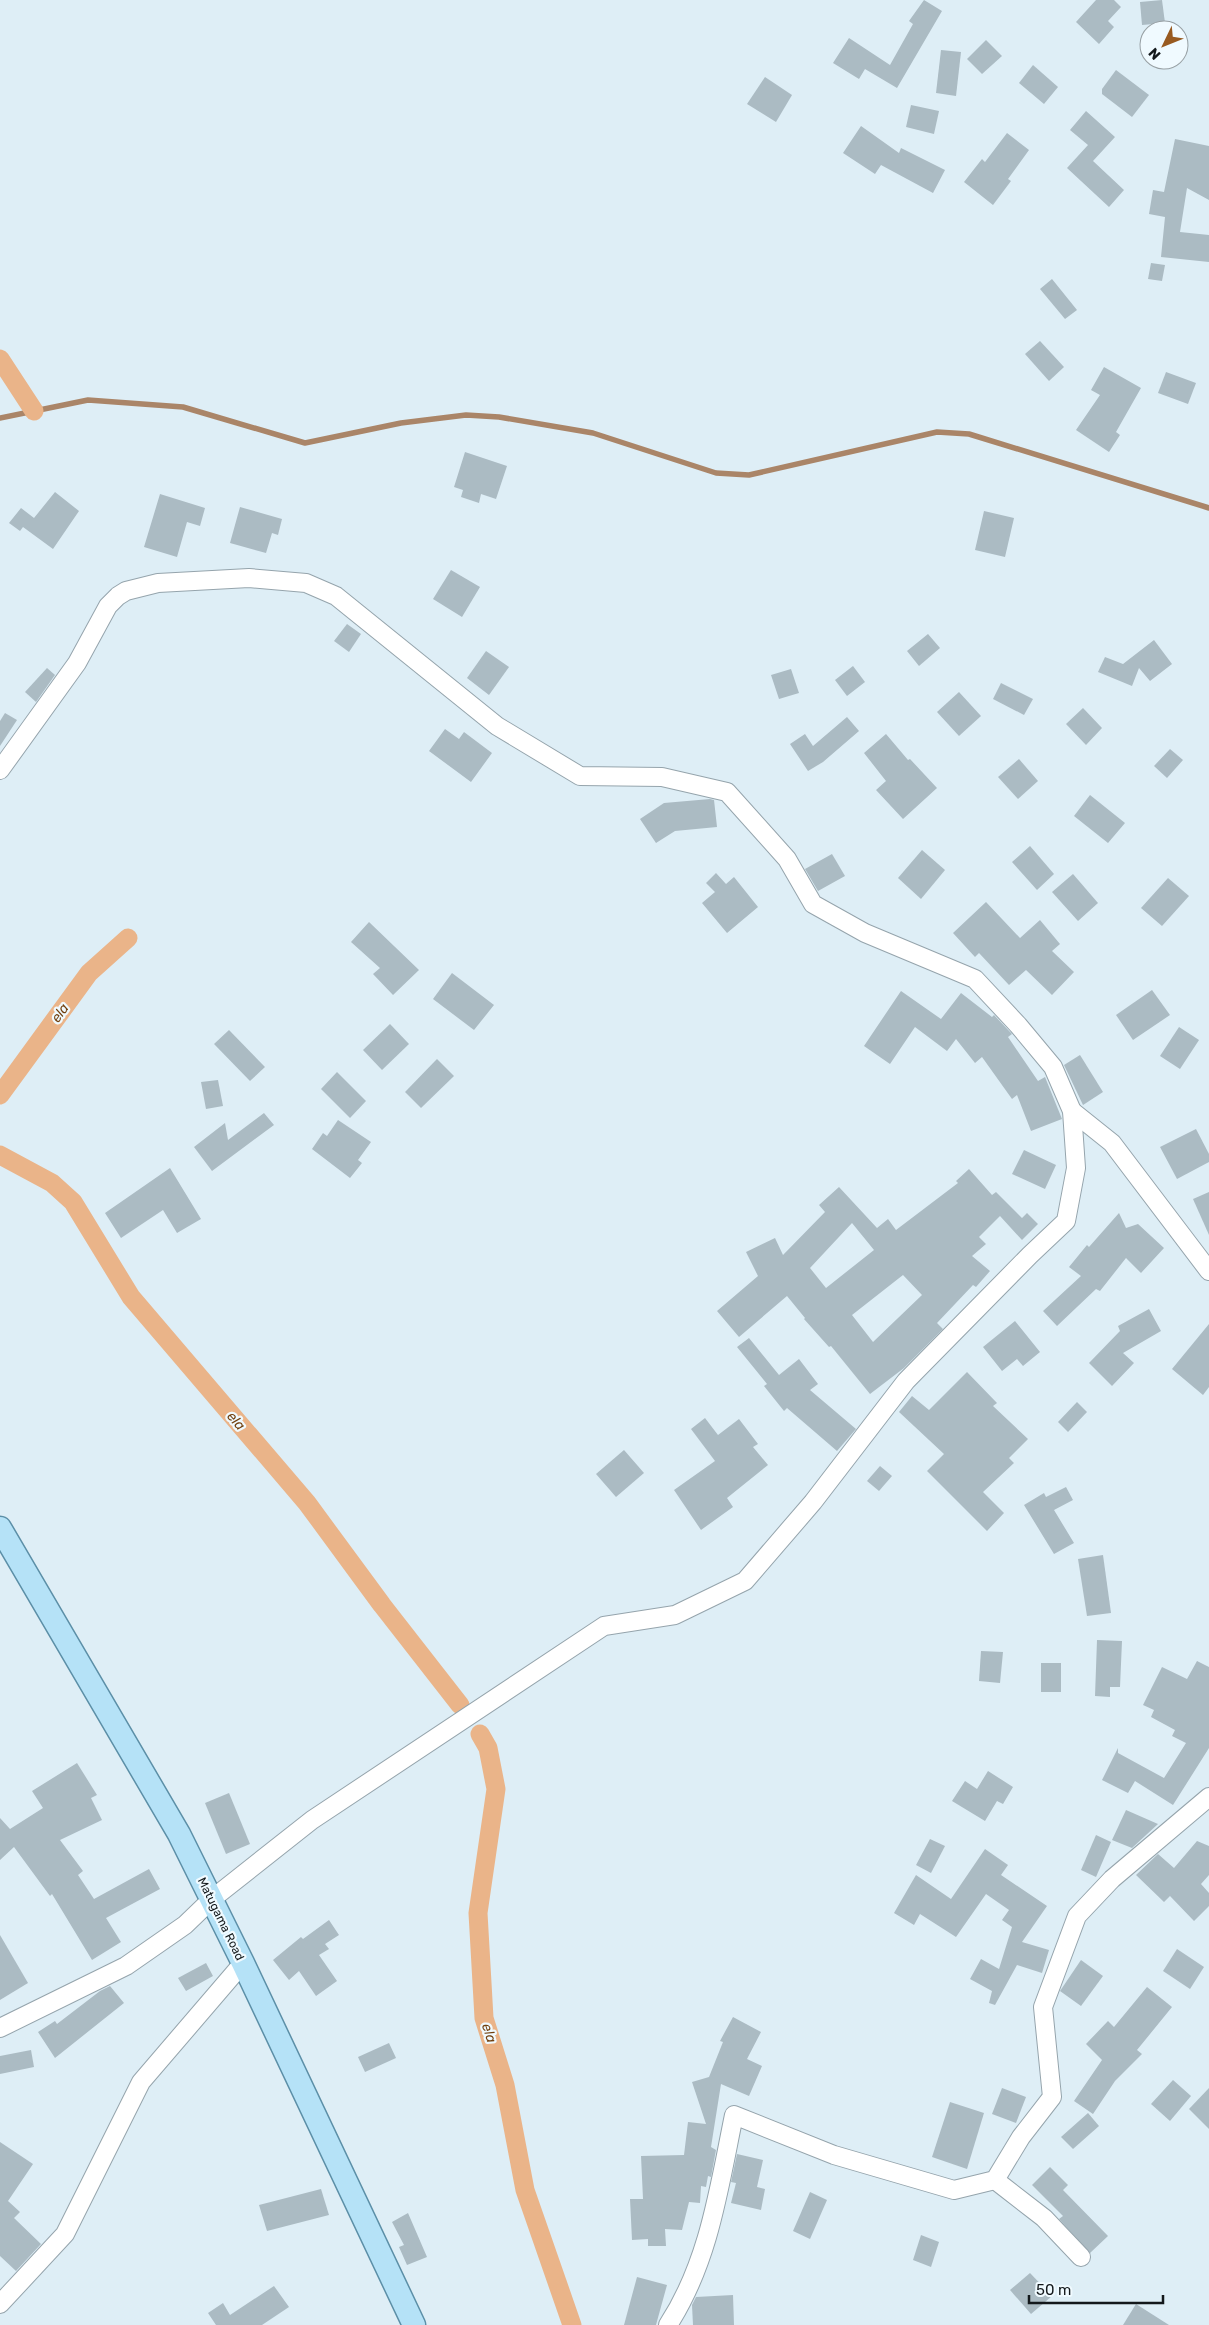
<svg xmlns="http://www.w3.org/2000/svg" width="1209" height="2325" viewBox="0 0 1209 2325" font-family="Rubik,sans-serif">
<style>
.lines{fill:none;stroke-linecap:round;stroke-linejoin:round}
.stream{stroke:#aa8568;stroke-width:5.5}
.canal{stroke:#eab489;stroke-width:19}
.building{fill:#abbbc3;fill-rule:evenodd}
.minor-casing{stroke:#95a4ac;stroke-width:20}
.major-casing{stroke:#5c8fa7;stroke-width:25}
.minor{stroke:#fff;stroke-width:18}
.major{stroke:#b5e2f7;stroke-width:22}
.labels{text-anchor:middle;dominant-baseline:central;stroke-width:4.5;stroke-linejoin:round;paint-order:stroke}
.street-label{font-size:12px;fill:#13181b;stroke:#f0faff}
.water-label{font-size:14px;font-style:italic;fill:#72400e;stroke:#f0faff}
</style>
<rect width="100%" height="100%" fill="#deeef6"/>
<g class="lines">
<polyline class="stream" points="0,418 88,400 183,407 305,443 401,423 466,415 499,417 593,433 716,473 749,475 937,432 969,434 1209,508"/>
<g class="canal">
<polyline points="0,359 34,411"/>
<polyline points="0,1095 89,973 128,938"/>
<polyline points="0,1155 52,1183 73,1202 131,1297 307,1503 382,1605 460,1705"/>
<polyline points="480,1734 488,1748 496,1789 478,1913 484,2018 505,2085 525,2190 572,2325"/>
</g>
</g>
<g class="building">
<polygon points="924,0 942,11 897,88 865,69 859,79 833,63 849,38 890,65 913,24 909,21"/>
<polygon points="1096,0 1114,0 1121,7 1108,21 1114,27 1099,44 1076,22"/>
<polygon points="1162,0 1165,23 1142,25 1140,2"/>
<polygon points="986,40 1002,56 982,74 967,59"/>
<polygon points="941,50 961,52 956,96 936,93"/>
<polygon points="1033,65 1058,87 1044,104 1019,83"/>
<polygon points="1116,70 1149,95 1132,117 1102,94 1102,89"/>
<polygon points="765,77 792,95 776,122 747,104"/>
<polygon points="911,105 939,111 934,134 906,127"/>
<polygon points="1086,111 1115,137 1093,161 1124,190 1109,207 1067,168 1088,145 1070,130"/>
<polygon points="861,126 899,153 901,148 945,170 933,193 881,165 875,174 843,153"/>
<polygon points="1007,133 1029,150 1008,179 1011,181 993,205 964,182 982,159 985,162"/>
<polygon points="1175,139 1209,146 1209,200 1187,188 1180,232 1209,235 1209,262 1161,257 1165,217 1149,214 1153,190 1164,192"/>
<polygon points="1151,263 1165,265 1162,281 1148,279"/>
<polygon points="1052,279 1077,310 1065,319 1040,289"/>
<polygon points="1040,341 1064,367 1049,381 1025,354"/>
<polygon points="1104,367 1141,388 1116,432 1120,435 1109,452 1076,430 1100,395 1091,390"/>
<polygon points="1166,372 1196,383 1188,404 1158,393"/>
<polygon points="465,452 507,466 496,499 481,494 479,503 461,497 463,490 454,487"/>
<polygon points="55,492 79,511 53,549 23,527 20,531 9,523 21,508 34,518"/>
<polygon points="160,494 205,508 200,526 187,522 177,557 144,547"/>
<polygon points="240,507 282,519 278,535 272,533 266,553 230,543"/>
<polygon points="984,511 1014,518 1005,557 975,550"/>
<polygon points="451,570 480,587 462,617 433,599"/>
<polygon points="347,624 361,634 349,652 334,641"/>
<polygon points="928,634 940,648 919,666 907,651"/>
<polygon points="1154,640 1172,664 1150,681 1139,668 1132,686 1098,672 1105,657 1123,664"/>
<polygon points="486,651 509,667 489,695 467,678"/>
<polygon points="853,666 865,682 847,696 835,680"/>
<polygon points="47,668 55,675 36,702 25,692"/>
<polygon points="791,669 799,693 779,699 771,675"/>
<polygon points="1001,683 1033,699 1024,715 993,699"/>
<polygon points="959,692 981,716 959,736 937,712"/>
<polygon points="1083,708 1102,728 1086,745 1066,724"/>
<polygon points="5,713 17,720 0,746 0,721"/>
<polygon points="847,717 859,731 823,762 808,771 790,744 805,734 813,746"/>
<polygon points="445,729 459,739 464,732 492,753 471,782 429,751"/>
<polygon points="886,734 908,760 910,759 937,788 903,819 876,790 886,781 864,753"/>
<polygon points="1170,749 1183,760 1167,778 1154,766"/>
<polygon points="1019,759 1038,781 1018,799 998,777"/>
<polygon points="1090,795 1125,823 1108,843 1074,816"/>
<polygon points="710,799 714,800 717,827 675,831 656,843 640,819 664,803"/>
<polygon points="1030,846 1054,874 1037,890 1012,862"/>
<polygon points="922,850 945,870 921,899 898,878"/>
<polygon points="832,854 845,876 818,891 805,869"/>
<polygon points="716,873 726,884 734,877 758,907 727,933 702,903 715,892 706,883"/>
<polygon points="1073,874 1098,903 1078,921 1052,892"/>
<polygon points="1168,878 1189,896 1162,926 1141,908"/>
<polygon points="986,902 1020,938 1040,920 1060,944 1052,951 1074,972 1052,995 1026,970 1009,985 979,953 975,957 953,933"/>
<polygon points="369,922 419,970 393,995 373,974 380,968 351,942"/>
<polygon points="452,973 494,1005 474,1030 433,999"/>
<polygon points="1152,990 1170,1015 1133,1040 1116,1015"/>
<polygon points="901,991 941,1019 961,993 992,1017 994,1015 1012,1034 1008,1037 1038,1081 1045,1077 1062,1119 1031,1131 1017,1095 1012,1099 982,1057 975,1063 956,1039 947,1051 915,1027 890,1064 864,1046"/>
<polygon points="390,1024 409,1044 382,1070 363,1050"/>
<polygon points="1179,1027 1199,1040 1180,1069 1160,1056"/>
<polygon points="229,1030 265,1067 250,1081 214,1044"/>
<polygon points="1080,1055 1103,1092 1083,1105 1064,1065"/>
<polygon points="437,1059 454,1076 421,1108 405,1092"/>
<polygon points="337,1072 366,1101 350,1118 321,1089"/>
<polygon points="218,1080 223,1106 206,1109 201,1082"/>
<polygon points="264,1113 274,1125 212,1171 194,1147 225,1123 228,1140"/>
<polygon points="338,1120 371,1142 358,1160 362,1163 350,1178 312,1149 323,1133 327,1136"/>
<polygon points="1196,1129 1209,1154 1209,1162 1177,1179 1160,1147"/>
<polygon points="1024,1150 1056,1165 1045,1189 1012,1174"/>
<polygon points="170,1168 201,1219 177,1233 163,1210 121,1238 105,1213"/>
<path d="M969,1169L992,1195L996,1192L1022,1218L1027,1213L1038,1224L1022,1240L1000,1216L979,1237L986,1244L972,1256L990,1271L976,1287L973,1285L937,1323L943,1329L904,1368L870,1394L831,1346L829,1347L804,1319L805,1318L787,1296L739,1337L717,1311L758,1276L746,1252L775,1238L783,1255L825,1212L819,1205L839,1187L877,1228L888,1219L896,1230L958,1183L956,1181ZM852,1223L874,1250L826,1288L810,1268ZM903,1275L922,1295L873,1342L852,1315Z"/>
<polygon points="1209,1192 1209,1235 1193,1199"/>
<polygon points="1119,1213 1126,1228 1138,1224 1164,1248 1141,1273 1126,1258 1100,1291 1096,1289 1057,1326 1043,1311 1081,1276 1069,1267 1087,1245 1089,1247"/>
<polygon points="1149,1309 1161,1331 1123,1353 1134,1363 1112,1386 1089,1363 1120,1331 1118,1326"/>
<polygon points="1015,1321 1040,1352 1023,1366 1017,1359 1002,1371 983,1347"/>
<polygon points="1209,1324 1209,1387 1203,1395 1172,1369"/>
<polygon points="749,1338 779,1375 799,1359 818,1384 810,1390 856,1429 837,1451 787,1408 784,1411 764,1386 767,1384 737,1347"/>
<polygon points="967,1372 997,1403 993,1406 1028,1439 1009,1458 1014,1463 983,1492 1004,1513 987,1531 927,1471 944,1454 899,1412 912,1396 929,1410"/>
<polygon points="1077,1402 1087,1412 1068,1432 1058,1422"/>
<polygon points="705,1418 718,1435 739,1419 758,1444 753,1447 768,1465 727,1498 733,1507 701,1530 674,1490 715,1461 691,1429"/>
<polygon points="624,1450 644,1473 616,1497 596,1474"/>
<polygon points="880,1466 892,1476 879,1491 867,1481"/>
<polygon points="1066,1487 1073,1500 1054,1510 1074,1543 1054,1554 1024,1505 1044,1493 1046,1497"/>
<polygon points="1103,1555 1111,1613 1087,1616 1078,1559"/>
<polygon points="1097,1640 1122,1641 1120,1687 1110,1687 1110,1697 1095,1696"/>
<polygon points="981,1651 1003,1652 1000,1683 979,1681"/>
<polygon points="1197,1661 1209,1667 1209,1748 1173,1805 1135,1781 1128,1793 1102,1780 1118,1748 1118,1753 1164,1778 1186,1743 1172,1736 1175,1730 1151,1717 1154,1710 1143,1705 1162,1667 1187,1679"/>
<rect x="1041" y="1663" width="20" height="29"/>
<polygon points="77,1763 97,1795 91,1798 102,1820 60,1840 83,1871 78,1875 94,1899 149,1869 160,1889 106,1918 121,1942 92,1960 52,1894 50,1896 14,1847 0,1860 0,1818 10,1829 43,1808 32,1791"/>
<polygon points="988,1771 1013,1787 1003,1804 997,1801 985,1821 952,1801 965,1781 977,1789"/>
<polygon points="229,1793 250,1844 226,1854 205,1803"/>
<polygon points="1126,1810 1158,1824 1132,1848 1112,1840"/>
<polygon points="1096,1835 1111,1842 1096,1877 1081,1870"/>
<polygon points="930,1839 945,1846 931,1873 916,1865"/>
<polygon points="1197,1841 1209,1846 1209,1875 1201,1884 1209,1893 1209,1906 1194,1921 1170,1896 1164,1902 1136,1875 1158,1854 1174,1868"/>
<polygon points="985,1849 1008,1865 1001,1875 1047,1906 1022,1942 1049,1950 1042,1973 1017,1965 995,2005 989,2003 992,1991 970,1979 981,1959 999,1969 1012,1927 1002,1920 1009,1910 986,1894 956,1937 920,1914 914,1925 894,1913 916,1875 951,1899"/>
<polygon points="329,1920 339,1935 325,1944 329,1949 319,1955 337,1981 316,1996 299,1971 289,1980 273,1960 301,1937 303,1939"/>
<polygon points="0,1935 28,1983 0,2000"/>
<polygon points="1177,1949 1204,1967 1190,1989 1163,1971"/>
<polygon points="1081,1960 1103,1976 1081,2006 1060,1991"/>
<polygon points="206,1963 213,1976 186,1991 178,1978"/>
<polygon points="110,1986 124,2003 55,2058 38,2032 55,2021 57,2024 100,1991"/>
<polygon points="1147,1987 1172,2007 1137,2050 1142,2054 1115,2081 1093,2114 1074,2101 1102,2060 1086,2044 1108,2021 1114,2027"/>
<polygon points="733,2017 761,2032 747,2059 762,2066 749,2096 721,2084 711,2147 716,2150 711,2177 708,2176 706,2187 701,2186 700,2203 689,2202 682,2230 665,2229 666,2246 648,2246 648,2239 632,2240 630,2199 643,2199 641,2156 684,2155 688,2122 706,2124 692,2082 709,2077 723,2042 720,2041"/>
<polygon points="389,2043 396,2058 365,2072 358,2057"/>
<polygon points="31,2050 34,2067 0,2074 0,2056"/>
<polygon points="1173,2080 1191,2096 1170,2121 1151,2104"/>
<polygon points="1002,2088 1026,2097 1016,2123 992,2114"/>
<polygon points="1209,2088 1209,2129 1189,2109"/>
<polygon points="950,2102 984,2113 967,2169 932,2157"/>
<polygon points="1088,2113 1099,2126 1073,2149 1061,2137"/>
<polygon points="0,2142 33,2164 8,2201 20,2212 14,2218 41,2244 16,2271 0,2256"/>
<polygon points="737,2154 763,2160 757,2187 765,2189 761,2210 731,2203 736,2183 731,2182"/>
<polygon points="1050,2167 1068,2185 1063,2190 1108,2236 1090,2253 1059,2219 1063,2216 1032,2185"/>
<polygon points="321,2189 329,2215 267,2231 259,2205"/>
<polygon points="810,2192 827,2200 810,2239 793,2231"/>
<polygon points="408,2213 427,2257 407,2265 399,2247 404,2245 392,2222"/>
<polygon points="921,2235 939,2242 931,2267 913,2260"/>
<polygon points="1030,2273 1052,2296 1031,2314 1010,2290"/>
<polygon points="637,2277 667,2285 656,2325 624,2325"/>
<polygon points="274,2286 289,2307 262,2325 216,2325 208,2313 223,2303 230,2315"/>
<polygon points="733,2295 734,2325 693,2325 692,2305 696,2297"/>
<polygon points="1136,2304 1169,2325 1123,2325"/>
</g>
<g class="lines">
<g class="minor-casing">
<g id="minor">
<polyline points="0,770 77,663 108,606 118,596 126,591 158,583 249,578 306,583 336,596 497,726 580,776 662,777 727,792 787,859 813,904 865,933 975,979 1018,1025 1053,1067 1072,1111 1076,1168 1066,1221 1030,1255 906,1381 813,1502 745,1581 675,1615 604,1626 312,1820 212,1899 185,1925 126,1966 0,2028"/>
<polyline points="1072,1111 1112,1143 1209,1271"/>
<polyline points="995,2180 1044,2218 1081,2257"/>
<polyline points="0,2304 65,2234 141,2082 243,1963"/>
<path d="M668,2325C709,2262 719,2188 734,2115L834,2155L954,2190L995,2180L1021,2137L1052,2097L1043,2007L1077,1916L1112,1879L1209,1797"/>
</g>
</g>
<g class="major-casing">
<polyline id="major" points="0,1528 179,1834 243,1963 414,2325"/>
</g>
<use href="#minor" class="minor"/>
<use href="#major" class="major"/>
</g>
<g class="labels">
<g class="street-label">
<text transform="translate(221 1919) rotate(64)">Matugama Road</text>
</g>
<g class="water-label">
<text transform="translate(60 1013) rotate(-54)">ela</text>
<text transform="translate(236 1421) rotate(49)">ela</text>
<text transform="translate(489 2033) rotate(73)">ela</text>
</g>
</g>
<g transform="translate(1164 45) rotate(227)"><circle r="24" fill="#f0faff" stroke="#98a0a4"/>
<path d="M0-4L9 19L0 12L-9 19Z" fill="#985a20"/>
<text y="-8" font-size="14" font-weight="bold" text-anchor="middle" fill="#13181b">N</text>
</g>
<path d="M1029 2295v8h134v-8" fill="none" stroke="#13181b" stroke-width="2.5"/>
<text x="1036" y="2295" font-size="15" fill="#13181b" stroke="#f0faff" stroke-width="4" paint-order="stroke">50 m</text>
</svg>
